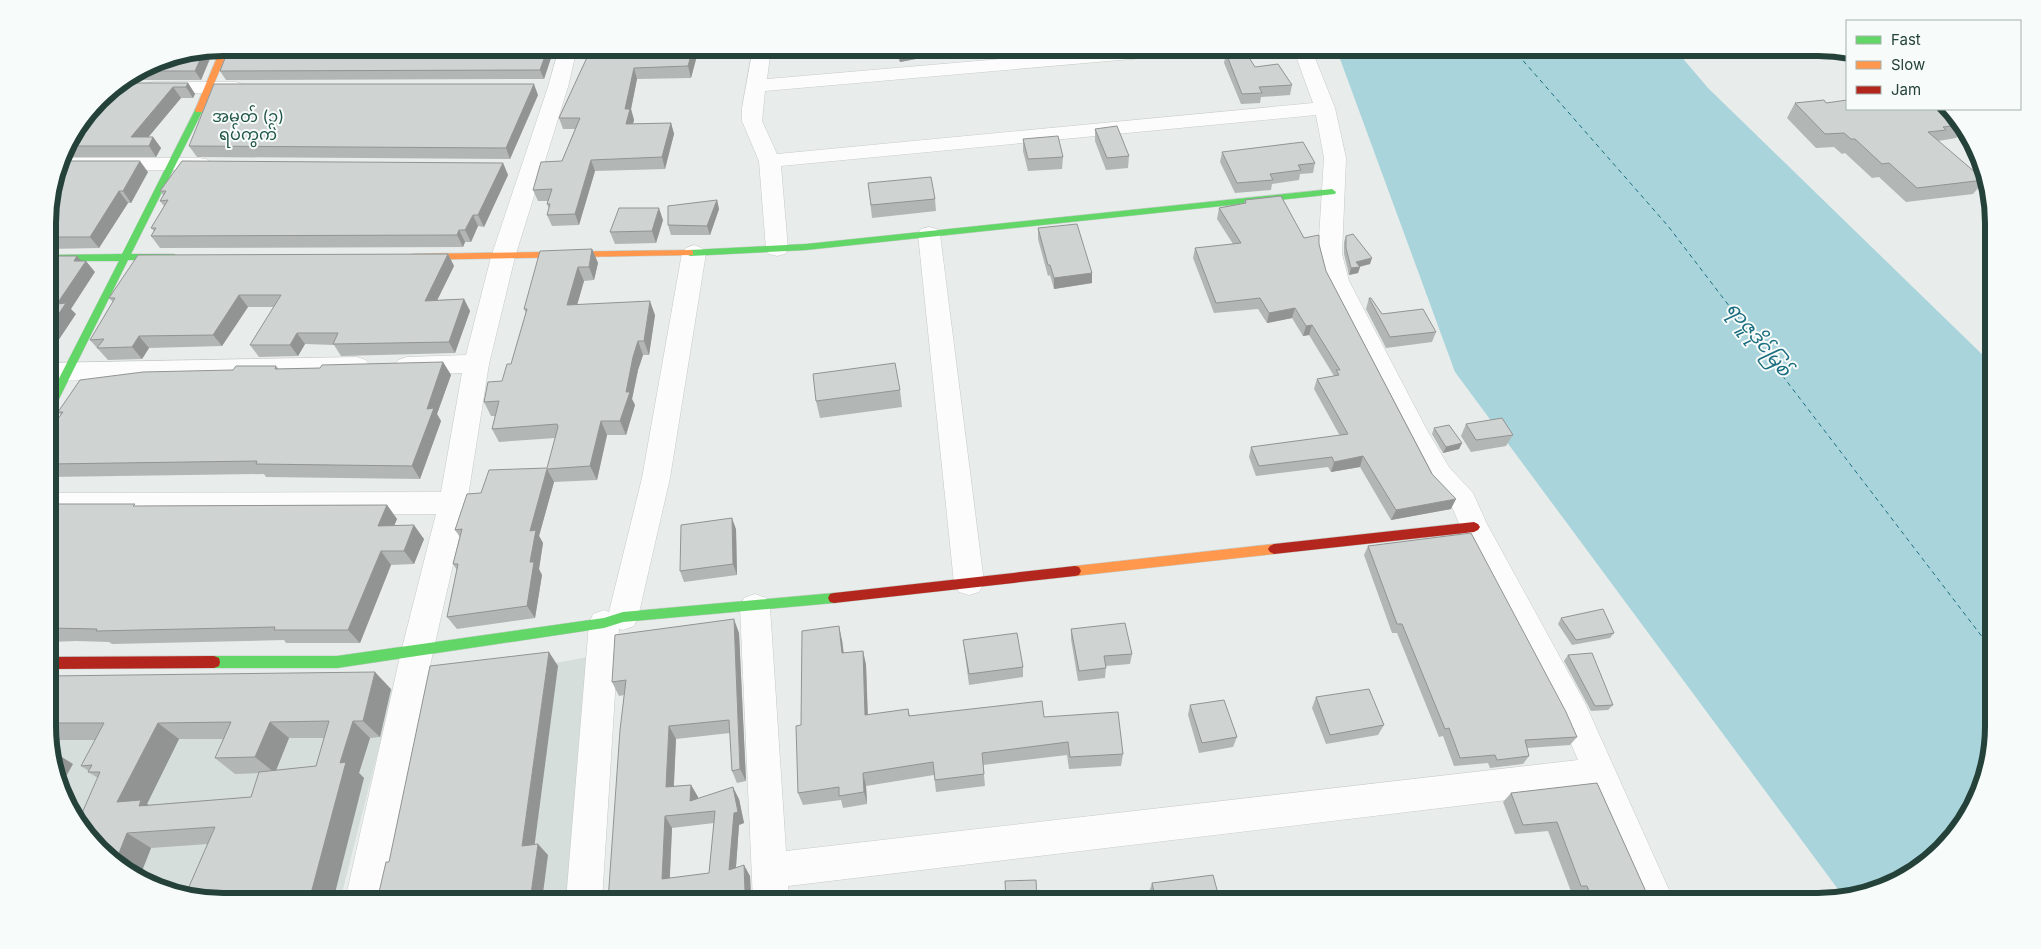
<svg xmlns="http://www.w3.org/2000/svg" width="2041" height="949" viewBox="0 0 2041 949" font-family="Inter,'Noto Sans Myanmar',sans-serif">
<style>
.built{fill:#d6dedb}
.water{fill:#a9d4db}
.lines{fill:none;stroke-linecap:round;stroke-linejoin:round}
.ferry{stroke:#1c6f80;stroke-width:1;stroke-dasharray:4.5 4;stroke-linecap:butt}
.street-casing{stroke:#c5cac8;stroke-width:1}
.fast-casing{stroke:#c3cbc8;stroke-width:1}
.slow-casing{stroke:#c3cbc8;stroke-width:1}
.jam-casing{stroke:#c3cbc8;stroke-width:1}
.street{fill:#fcfcfc;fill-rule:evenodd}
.fast{fill:#63d668;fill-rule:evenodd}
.slow{fill:#ff974d;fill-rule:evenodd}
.jam{fill:#b3261e;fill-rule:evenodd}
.wall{fill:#b2b6b5;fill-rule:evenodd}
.shaded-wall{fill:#919493}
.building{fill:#cfd4d2;stroke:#919493;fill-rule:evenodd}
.labels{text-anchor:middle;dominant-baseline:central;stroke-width:4;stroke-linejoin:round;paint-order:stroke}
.far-quarter-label{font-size:16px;fill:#1f5548;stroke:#f7fbf9}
.water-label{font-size:19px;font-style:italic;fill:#1c6f80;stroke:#f7fbf9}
.rim{fill:none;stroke:#24423a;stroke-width:6}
</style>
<rect width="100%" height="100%" fill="#e8edeb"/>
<g class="built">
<polygon points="599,655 571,901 404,901 445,683"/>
<polygon points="394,689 340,901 224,901 156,888 84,832 49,749 49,694"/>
</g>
<polygon class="water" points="1336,48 1674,48 1708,88 1992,364 1993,726 1980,793 1950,841 1915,872 1843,896 1455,372"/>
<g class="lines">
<polyline class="ferry" points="1512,48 1668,226 1993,651"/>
<g class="street-casing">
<g id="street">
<polygon points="559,48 577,48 568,87 515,257 489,364 467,503 433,652 381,901 345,901 401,652 436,514 49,515 49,493 441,492 462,373 407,375 398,372 394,366 398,360 407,357 466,355 491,257 548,87"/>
<polygon points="753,48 771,48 767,79 1129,48 1198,48 1196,52 1189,54 765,91 762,121 777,154 1313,103 1293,48 1311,48 1335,108 1346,158 1342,254 1349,281 1428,432 1449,467 1473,493 1487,524 1585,703 1674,901 1638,901 1591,790 788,886 789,901 753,901 740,607 744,598 755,594 766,598 770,607 786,851 1578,760 1561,720 1464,535 1452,507 1429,483 1325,281 1318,254 1324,158 1316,115 781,166 788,249 785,254 777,256 769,254 766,249 759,161 742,121 742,108"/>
<polygon points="154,82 236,82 243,84 246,88 243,92 236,94 147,92 144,88 147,84"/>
<polygon points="62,158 199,158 207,159 210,164 207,169 199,170 59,170"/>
<polygon points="929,227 937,229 940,234 984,583 979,592 969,595 959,592 954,583 918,234 921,229"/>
<polygon points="694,245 702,248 706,253 670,478 638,617 634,626 623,630 619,629 602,901 566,901 589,623 593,614 604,610 609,612 642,478 682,253 686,248"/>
<polygon points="357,357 366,360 370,366 366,372 357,375 48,381 48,363"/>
</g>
</g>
<g class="fast-casing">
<g id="fast">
<polygon points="196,108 202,108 203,110 131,254 174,254 179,257 174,260 128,260 53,411 48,415 48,400 119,261 48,261 48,255 122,254"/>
<polygon points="1332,189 1336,192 1335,194 806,250 690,256 685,253 690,250 806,244"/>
<polygon points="834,593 838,594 840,598 838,602 834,603 623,622 604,628 337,668 214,668 209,666 208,662 209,658 214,656 337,656 604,618 623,612"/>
</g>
</g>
<g class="slow-casing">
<g id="slow">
<polygon points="221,48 229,48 203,110 202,112 196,112 195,110"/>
<polygon points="690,250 693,251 693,255 412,260 407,257 412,254"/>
<polygon points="1274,544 1278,546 1280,549 1278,552 1274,554 1075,576 1071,575 1069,571 1071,567 1075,566"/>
</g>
</g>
<g class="jam-casing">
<g id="jam">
<polygon points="1474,522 1478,524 1480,527 1478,530 1474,532 1274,554 1270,552 1268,549 1270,546 1274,544"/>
<polygon points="1075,566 1079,567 1081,571 1079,575 1075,576 834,603 830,602 828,598 830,594 834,593"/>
<polygon points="214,656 219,658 220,662 219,666 214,668 49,669 49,657"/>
</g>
</g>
<use href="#street" class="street"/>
<use href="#fast" class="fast"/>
<use href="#slow" class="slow"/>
<use href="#jam" class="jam"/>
</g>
<g class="wall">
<polygon points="228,48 549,48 552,55 544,79 226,80 220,71 227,53 226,51"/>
<polygon points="699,48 691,78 637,79 631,109 634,120 633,124 671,123 674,134 665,169 595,171 579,225 552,226 547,215 549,209 547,204 548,201 538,201 533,190 562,161 575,129 563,129 559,118 590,51"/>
<polygon points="873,48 920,48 921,58 900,62 896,53 876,55"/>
<polygon points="214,49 201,80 128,80 127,79 156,61"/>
<polygon points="1226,53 1292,85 1290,95 1261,97 1260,103 1241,104 1224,63"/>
<polygon points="188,83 195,94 193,98 181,98 148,137 153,137 161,148 156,157 63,157 66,146 107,91"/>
<polygon points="538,95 510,159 197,157 189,146"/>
<polygon points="1795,103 1826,103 1957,117 1963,130 1956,138 1938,141 1983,179 1984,181 1973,194 1906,202 1879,177 1872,178 1845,153 1842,154 1834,147 1816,148 1787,118"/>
<polygon points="1095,129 1129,156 1128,168 1106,170 1095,141"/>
<polygon points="1023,139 1063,157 1062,169 1028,171 1023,151"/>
<polygon points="1222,152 1315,163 1313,173 1300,174 1299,180 1272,184 1271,190 1235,193 1220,162"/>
<polygon points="503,163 508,175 484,227 478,226 471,242 465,242 463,247 160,248 151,236 154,231 151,228 164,206 160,201 163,195 160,191"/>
<polygon points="148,172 131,203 128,203 99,248 48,249 48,212"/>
<polygon points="868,183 935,199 936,211 872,218"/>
<polygon points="717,200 719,209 710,235 671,235 668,225"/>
<polygon points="1245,200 1304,238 1319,244 1326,271 1451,509 1391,520 1360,467 1331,472 1328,467 1256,476 1249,457 1251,447 1340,436 1314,389 1317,379 1334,376 1309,335 1303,336 1292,318 1267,323 1258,309 1214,313 1193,258 1195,248 1233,244 1217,219 1219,208 1244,203"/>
<polygon points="663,220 656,243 615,244 610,232"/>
<polygon points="1038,228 1092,283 1054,289 1050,275 1048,276 1038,239"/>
<polygon points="1346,236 1370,264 1360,267 1358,273 1349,275 1344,254 1344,242"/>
<polygon points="592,249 598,263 594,280 584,281 577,305 655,315 649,355 643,355 638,370 632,399 635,405 626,435 607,435 597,480 554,482 539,536 543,543 539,569 542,575 535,618 457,629 447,617 457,570 453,564 460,537 455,530 481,493 547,468 555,438 499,442 492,429 495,416 491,416 484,402 502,381 511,364 526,313 524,309"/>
<polygon points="448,254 454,266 437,300 464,299 470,311 455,353 341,356 334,345 305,344 298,356 259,357 250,345 274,307 248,307 222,346 149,348 142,359 108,360 90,340 113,302 109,298"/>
<polygon points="1369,298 1382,314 1436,332 1432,342 1386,348 1366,309"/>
<polygon points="443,362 451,375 437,414 441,421 420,479 266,477 264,474 48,477 48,432 61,415 58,412 233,370 276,366 279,369 320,368"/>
<polygon points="900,390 902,407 820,418 816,401"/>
<polygon points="1466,424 1513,435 1506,446 1471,452 1461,436"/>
<polygon points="1434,428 1462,443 1459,449 1443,453 1432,434"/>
<polygon points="49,504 137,506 387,505 397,519 394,526 424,539 414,564 391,565 360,643 286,643 284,640 112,644 109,642 76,641 49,642"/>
<polygon points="736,529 737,575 684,582 680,571"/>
<polygon points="1368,546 1577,737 1570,745 1527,748 1529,756 1523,764 1490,768 1488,763 1454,766 1443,736 1439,737 1397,633 1392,633 1364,555"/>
<polygon points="1561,618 1614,633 1610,638 1572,645 1558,624"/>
<polygon points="1071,629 1132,654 1130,664 1106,666 1105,678 1078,681 1071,639"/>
<path d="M739,633L746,781L737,783L732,771L730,733L676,739L674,786L691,785L698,797V799H739L744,823L739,825L736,867L750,876L751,892H756L761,901H608L624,695L619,696L612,682ZM714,823L709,873L670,878L672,828Z"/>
<polygon points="842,640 844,653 863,651 866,665 868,715 908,709 910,716 1044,717 1123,754 1121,766 1069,769 1067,755 983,765 985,786 936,792 934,775 866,786 867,804 843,808 841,800 803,805 798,793 801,725"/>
<polygon points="963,640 1023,667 1023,677 969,685"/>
<polygon points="1568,655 1613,705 1608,710 1591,711 1564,661"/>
<path d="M49,676L391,689L380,737L370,738L359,773L364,778L188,889L208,844L151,848L140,876L98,778L88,772L89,771L81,766L95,740H49ZM289,738H324L316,766L276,770ZM179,739H223L215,758L235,774L259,773L251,797L149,805L147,804Z"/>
<polygon points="1316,697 1384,725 1378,735 1326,744 1312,708"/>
<polygon points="1190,705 1237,737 1233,747 1199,753 1188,715"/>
<polygon points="1597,783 1647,894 1654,901 1580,901 1577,894 1572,894 1548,831 1515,834 1503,802 1511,793"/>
<polygon points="1152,883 1220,901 1152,901 1149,892"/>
</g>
<g class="shaded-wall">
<polygon points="543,48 549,48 552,55 544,79 540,70"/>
<polygon points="693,48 699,48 691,78 688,66"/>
<polygon points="875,48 896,48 896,53 876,55"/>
<polygon points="214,49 201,80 195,71 204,51"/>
<polygon points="920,51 921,58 900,62 899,54"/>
<polygon points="634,68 637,79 631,109 634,120 629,136 626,124 625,109"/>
<polygon points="188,83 195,94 193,98 186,87"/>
<polygon points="534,84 538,95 510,159 506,148"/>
<polygon points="173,87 181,98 141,146 131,137"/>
<polygon points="671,123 674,134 665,169 662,157"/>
<polygon points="153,137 161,148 156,157 149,146"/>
<polygon points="591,160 595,171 579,225 575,214"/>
<polygon points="140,161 148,172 131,203 123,191"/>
<polygon points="503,163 508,175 484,227 478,215"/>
<polygon points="119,191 128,203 99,248 90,237"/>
<polygon points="717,200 719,209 710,235 707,226"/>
<polygon points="659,208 663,220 656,243 652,231"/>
<polygon points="473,215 478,226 471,242 465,230"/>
<polygon points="459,230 465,242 463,247 457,235"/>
<polygon points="592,249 598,263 594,280 589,267"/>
<polygon points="448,254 454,266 431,313 425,301"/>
<polygon points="77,256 84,264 86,261 95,272 71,309 76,314 48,356 48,330 57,304 74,261"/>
<polygon points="1372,258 1370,264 1357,267 1360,267 1358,273 1349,275 1351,268 1356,262"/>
<polygon points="578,267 584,281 573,319 567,305"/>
<polygon points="1092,273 1092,283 1054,289 1054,278"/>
<polygon points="239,295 248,307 222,346 213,335"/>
<polygon points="464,299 470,311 455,353 449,342"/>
<polygon points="650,301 655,315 649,355 644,341"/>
<polygon points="1295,308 1292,318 1267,323 1269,313"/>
<polygon points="1312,325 1309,335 1303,336 1306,326"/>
<polygon points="297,333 305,344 298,356 290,345"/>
<polygon points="139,336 149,348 142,359 132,347"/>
<polygon points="638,341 643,355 638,370 632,399 635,405 626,435 620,421 626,392 633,357"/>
<polygon points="443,362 451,375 437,414 441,421 420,479 412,466 427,409"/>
<polygon points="601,421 607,435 597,480 590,466"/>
<polygon points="1462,443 1459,449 1443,453 1446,447"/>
<polygon points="1363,456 1360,467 1331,472 1334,462"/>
<polygon points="547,469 554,482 539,536 543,543 539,569 542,575 535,618 527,606 530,562 530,531"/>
<polygon points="1456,499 1451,509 1391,520 1396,510"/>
<polygon points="387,505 397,519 388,540 378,526"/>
<polygon points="732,518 736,529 737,575 733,564"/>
<polygon points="414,525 424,539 414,564 404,551"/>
<polygon points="381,551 391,565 360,643 348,630"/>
<polygon points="734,619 739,633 746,781 740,769"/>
<polygon points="839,626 842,640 845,667 842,653"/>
<polygon points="863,651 866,665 868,728 865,715"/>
<polygon points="549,652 558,666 533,857 522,846"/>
<polygon points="375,672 391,689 380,737 363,721"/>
<polygon points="353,721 370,738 359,773 364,778 333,901 309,901 340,763"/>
<polygon points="270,722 289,738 275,773 255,757"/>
<polygon points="158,723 179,739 147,804 164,815 117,802"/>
<polygon points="669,726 676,739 673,799 666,787"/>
<polygon points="49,749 73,764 63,782"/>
<polygon points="863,773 866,786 867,804 864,792"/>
<polygon points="691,785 698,797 697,813 690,801"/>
<polygon points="733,787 739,799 744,823 739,825 735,880 729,870"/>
<polygon points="665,816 672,828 669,890 662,879"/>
<polygon points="127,833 151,848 140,876 117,858"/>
<polygon points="538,844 548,855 542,901 530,901"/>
<polygon points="744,865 750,876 751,901 745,891"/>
<polygon points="756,892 761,901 757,901"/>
</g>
<g class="building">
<polygon points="229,48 548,48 540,70 220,71"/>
<polygon points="619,48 693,48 688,66 634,68 625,109 630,109 626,124 671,123 662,157 591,160 575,214 547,215 550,204 547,204 552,189 533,190 541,162 562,161 580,118 559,118 590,51 619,49"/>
<polygon points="897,48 920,48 920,51 899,54"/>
<polygon points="204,51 195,71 140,71 156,61"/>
<polygon points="1245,51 1255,67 1278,64 1292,85 1259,87 1262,93 1242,94 1226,53"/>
<polygon points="121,83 188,83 186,87 173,87 131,137 153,137 149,146 66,146 107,91"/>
<polygon points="214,84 534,84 506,148 189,146"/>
<polygon points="1824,100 1826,103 1847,100 1847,109 1947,109 1957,117 1961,125 1943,127 1946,130 1928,132 1983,179 1984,180 1917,188 1889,163 1882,164 1855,139 1851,139 1844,133 1825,134 1795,103"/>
<polygon points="1117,126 1129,156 1107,158 1095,129"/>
<polygon points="1058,136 1063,157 1028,159 1023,139"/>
<polygon points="1303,142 1315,163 1298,165 1301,170 1270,174 1273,180 1237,183 1222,152"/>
<polygon points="62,161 140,161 123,191 119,191 90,237 48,237 48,212"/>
<polygon points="182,161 503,163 478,215 473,215 465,230 459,230 457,235 151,236 156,228 151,228 168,200 160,201 166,191 160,191"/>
<polygon points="931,177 935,199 871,205 868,183"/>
<polygon points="1281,196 1304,238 1319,235 1319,244 1326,271 1432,474 1456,499 1396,510 1363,456 1334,462 1332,457 1259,466 1251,447 1348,434 1317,379 1339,375 1336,370 1340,370 1312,325 1306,326 1295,308 1269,313 1260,298 1216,303 1195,248 1241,243 1219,208 1246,203 1245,200"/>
<polygon points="717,200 707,226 668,225 668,206"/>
<polygon points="619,208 659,208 652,231 610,232"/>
<polygon points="1077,224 1092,273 1054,278 1050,265 1048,265 1038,228"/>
<polygon points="1353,234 1372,258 1356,262 1360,267 1351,268 1346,248 1346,236"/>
<polygon points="592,249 589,267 578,267 567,305 650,301 644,341 638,341 633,357 626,392 630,392 620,421 601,421 590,466 547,469 530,531 536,530 530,562 534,562 527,606 447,617 458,564 453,564 462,529 455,530 467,494 481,493 489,470 547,468 558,427 557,424 492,429 499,401 484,402 488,382 502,381 507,364 511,364 527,309 524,309 540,251"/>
<polygon points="448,254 425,301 464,299 449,342 333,344 338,333 297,333 290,345 250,345 281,295 239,295 213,335 139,336 132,347 97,348 104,339 90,340 115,298 109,298 138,255"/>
<polygon points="48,256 77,256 74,261 86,261 57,304 66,303 48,330"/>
<polygon points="1369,298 1371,298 1382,314 1423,309 1436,332 1390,337"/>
<polygon points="443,362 427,409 434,408 412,466 256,464 257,461 48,464 48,432 63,412 58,412 80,380 143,372 233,370 236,366 276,366 275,369 320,368 322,365"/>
<polygon points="895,363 900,390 816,401 813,374"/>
<polygon points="1502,418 1513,435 1476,440 1466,424"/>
<polygon points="1449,425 1462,443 1446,447 1434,428"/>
<polygon points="49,504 135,504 133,506 387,505 378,526 414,525 404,551 381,551 348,630 274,630 275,627 96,631 97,629 49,628"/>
<polygon points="732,518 733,564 680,571 681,525"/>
<polygon points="1471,533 1566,712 1577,737 1525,740 1529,756 1497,760 1495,755 1460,758 1449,728 1445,729 1402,624 1397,624 1368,546"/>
<polygon points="1603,609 1614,633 1576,640 1561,618"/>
<path d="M734,619L740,769L732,771L729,720L669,726L666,787L691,785L690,801L733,787L738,812L734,813L729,870L744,865L745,891L756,892L757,901H608L620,730L626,680L612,682L615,635ZM715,811L709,873L662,879L665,816Z"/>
<polygon points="1125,623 1132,654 1104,656 1106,668 1079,671 1071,629"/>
<polygon points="839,626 842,653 863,651 865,715 908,709 909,716 1042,701 1044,717 1118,712 1123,754 1070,757 1068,742 982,753 984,774 935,780 933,762 863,773 864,792 839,796 839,787 798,793 796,726 801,725 802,631"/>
<polygon points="1017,633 1023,667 969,674 963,640"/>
<polygon points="549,652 522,846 538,844 530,901 377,901 386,862 389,862 430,666"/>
<polygon points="1592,653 1613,705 1595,706 1568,655"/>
<path d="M375,672L363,721H353L340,763L346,762L309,901L224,902L170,891L188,889L215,827L127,833L117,858L84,832L79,820L100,772H88L92,765L81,766L104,723H49V676ZM329,721L316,766L259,772L251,797L139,806L141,800L117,802L158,723L231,722L215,758L255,757L270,722Z"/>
<polygon points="1369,689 1384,725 1330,735 1316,697"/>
<polygon points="1224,700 1237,737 1202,743 1190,705"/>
<polygon points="1597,783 1647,894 1652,895 1654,901 1593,901 1587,886 1581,886 1557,822 1523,825 1511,793"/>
<polygon points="1213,875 1220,901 1156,901 1152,883"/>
<polygon points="1036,880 1037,901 1006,901 1005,881"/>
<polygon points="1806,895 1810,901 1780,901 1779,899"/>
</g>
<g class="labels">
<g class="far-quarter-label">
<text x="248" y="116">အမှတ် (၃)<tspan x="248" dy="18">ရပ်ကွက်</tspan></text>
</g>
<g class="water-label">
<text transform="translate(1759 339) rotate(51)">ရာဇူဒိုင်မြစ်</text>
</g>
</g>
<path d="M0 0H2041V949H0ZM223 56H1818A167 167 0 0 1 1985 223V726A167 167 0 0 1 1818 893H223A167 167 0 0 1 56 726V223A167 167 0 0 1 223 56Z" fill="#f7fbf9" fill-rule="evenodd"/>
<path class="rim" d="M223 56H1818A167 167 0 0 1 1985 223V726A167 167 0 0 1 1818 893H223A167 167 0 0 1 56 726V223A167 167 0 0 1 223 56Z"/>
<rect x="1846" y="20" width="175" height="90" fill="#f7fbf9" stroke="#a3b1ad"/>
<rect x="1856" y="36" width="25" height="8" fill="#63d668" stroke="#a3b1ad"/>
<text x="1891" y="45" font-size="15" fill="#24423a">Fast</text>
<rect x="1856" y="61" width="25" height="8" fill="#ff974d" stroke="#a3b1ad"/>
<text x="1891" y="70" font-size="15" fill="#24423a">Slow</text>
<rect x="1856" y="86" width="25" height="8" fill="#b3261e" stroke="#a3b1ad"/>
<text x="1891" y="95" font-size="15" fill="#24423a">Jam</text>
</svg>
